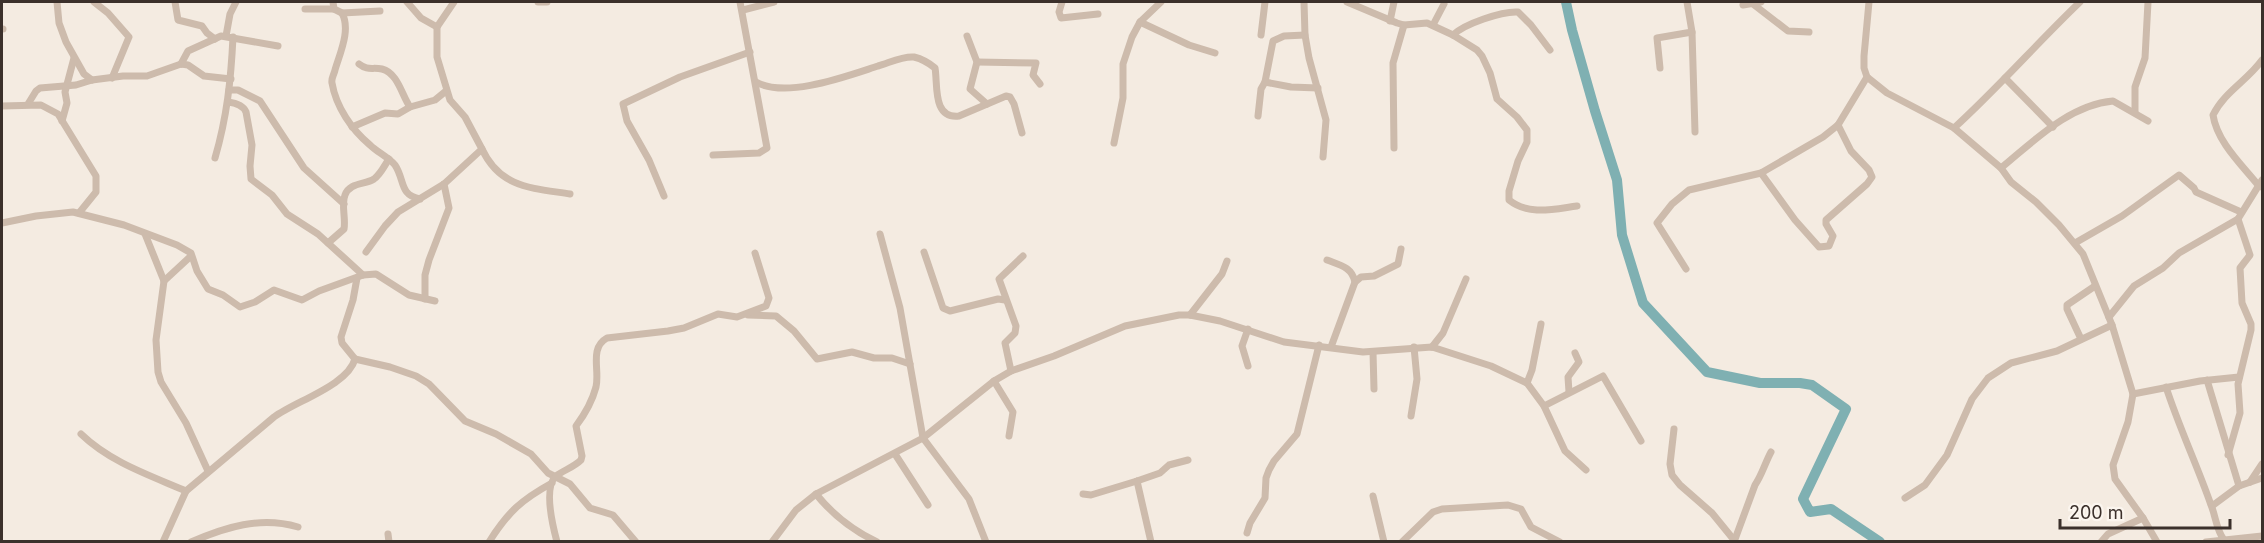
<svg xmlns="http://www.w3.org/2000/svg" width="2264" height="543" viewBox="0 0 2264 543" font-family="Inter,sans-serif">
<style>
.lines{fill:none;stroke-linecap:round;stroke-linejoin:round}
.river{stroke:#7fb0b2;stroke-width:10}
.minor{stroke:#cdbbac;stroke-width:7}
</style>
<rect width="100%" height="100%" fill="#f4ebe1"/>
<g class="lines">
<polyline class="river" points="1566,2 1572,30 1595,111 1617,180 1622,235 1643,303 1707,372 1760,383 1800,383 1812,385 1846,409 1803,499 1810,512 1831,509 1880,542"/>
<g class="minor">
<polyline points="57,2 59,23 66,42 84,74 92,80"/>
<polyline points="94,2 108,13 129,37 112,78"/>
<polyline points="175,2 178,20 202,26 207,33 215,39"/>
<path d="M333,2L334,9L342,13C351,30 340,53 335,70C334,75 331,78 332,83C336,107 352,130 370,145C377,152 388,157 395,165C405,180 399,195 420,199"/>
<polyline points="407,2 421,18 437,27"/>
<polyline points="538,2 547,2"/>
<polyline points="1062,2 1059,12 1061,18 1098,14"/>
<polyline points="1304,2 1305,35 1309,58 1326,120 1323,157"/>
<path d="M1347,2L1397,23L1404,25L1427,23L1453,35L1477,50L1482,56L1490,73L1497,99L1517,117L1527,130V142L1518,161L1509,191V200C1529,216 1554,209 1577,206"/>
<polyline points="1687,2 1692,32 1695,132"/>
<polyline points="1869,2 1864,56 1864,68 1867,77 1887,93 1954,128 2001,168 2011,182 2036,202 2059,225 2083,254 2112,325 2133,394 2128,422 2113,465 2115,479 2143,518 2157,542"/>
<polyline points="1753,4 1788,31 1809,32"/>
<polyline points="1743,5 1761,2"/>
<polyline points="305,9 334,9"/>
<polyline points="743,10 774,2"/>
<polyline points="342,13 380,11"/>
<polyline points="1390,21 1394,2"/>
<polyline points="1140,22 1189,45 1215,53"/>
<polyline points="1433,25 1444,4"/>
<polyline points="2,29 3,29"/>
<polyline points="1261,35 1265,2"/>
<path d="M1453,35C1464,24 1502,11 1518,12L1531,25L1550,50"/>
<polyline points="226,36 230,14 236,2"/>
<polyline points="967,36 977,62 970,89 987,104"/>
<path d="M2262,60C2248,80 2224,92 2213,115C2217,142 2242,165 2258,185L2262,187"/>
<polyline points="977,62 1036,63 1033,75 1040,84"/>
<polyline points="181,64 188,51 221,36 278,46"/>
<path d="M359,64C368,71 372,67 382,69C398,73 402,96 410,107L435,100L446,91"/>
<polyline points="1660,68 1657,38 1692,32"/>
<polyline points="2005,78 2053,127"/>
<path d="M756,82C786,99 847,76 878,66C889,63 902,56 914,57C922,59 929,63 935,68C938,84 932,119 959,116L1006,96L1010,97L1014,104L1022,133"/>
<polyline points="1265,82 1273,41 1284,36 1305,35"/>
<polyline points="229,90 238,90 260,101 304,168 344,204"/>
<path d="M228,102C236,103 243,105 246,112L252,145L250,166L251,179L272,195L287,214L318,234L363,275"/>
<polyline points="28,104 36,91 40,88 76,85 92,80 123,76 147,76 181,64 188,65 204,76 231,79"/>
<polyline points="2,106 41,105 58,114 96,176 96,192 79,213"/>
<polyline points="2135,112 2135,87 2145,58 2148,2"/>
<polyline points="1258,116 1261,89 1265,82 1291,87 1318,88"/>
<polyline points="62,121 67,103 65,92 74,58"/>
<polyline points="352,127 385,113 398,114 410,107"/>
<path d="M1954,128C1998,88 2037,43 2080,2"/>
<polyline points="1114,143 1123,98 1123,64 1132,37 1140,22 1161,2"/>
<polyline points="1394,148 1393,63 1404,25"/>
<path d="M482,149C500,188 532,188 570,194"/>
<polyline points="713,155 759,153 767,148 740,2"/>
<path d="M215,158C227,117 231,79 233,37"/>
<path d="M2001,168C2034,141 2069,105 2113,101L2148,121"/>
<polyline points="1761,173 1795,220 1819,247 1829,246 1833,236 1826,224 1826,220 1867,184 1872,177 1869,170 1851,151 1838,125"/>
<polyline points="664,196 649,160 627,121 623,104 680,77 750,52"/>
<polyline points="2,223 36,216 73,212 124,225 177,245 191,253 197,271 208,289 223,295 240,307 255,302 274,290 302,300 319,291 363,275 376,274 409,295 435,301"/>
<polyline points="145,234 164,281 156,340 158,372 161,382 186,423 208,471"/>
<polyline points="880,234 900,308 923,438 969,499 986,542"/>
<path d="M328,243L344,229C346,218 341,205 345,195C350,182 365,185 374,179C381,174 384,166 389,159"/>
<polyline points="2075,243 2122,216 2179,175 2194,188 2196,192 2241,212"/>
<polyline points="366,252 385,226 398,212 444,184 482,149 465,117 450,100 437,57 437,27 454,2"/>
<polyline points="924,252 943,308 950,311 998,299 1005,300"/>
<path d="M1327,260C1340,265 1352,267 1355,282L1331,347"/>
<polyline points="1686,269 1657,223 1672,204 1689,190 1761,173 1823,137 1838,125 1867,77"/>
<polyline points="164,281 191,256"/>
<polyline points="1355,282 1361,277 1374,276 1398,264 1401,249"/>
<polyline points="425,299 425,275 429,260 449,208 444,184"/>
<polyline points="748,315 776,316 794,331 817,359 852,352 874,358 892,358 910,364"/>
<polyline points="1190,315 1222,274 1227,261"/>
<polyline points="2109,317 2134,286 2163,268 2179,253 2238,219"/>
<polyline points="1248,329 1242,346 1248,366"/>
<polyline points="2081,339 2067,309 2067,305 2095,286"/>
<polyline points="1432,347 1443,333 1466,279"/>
<polyline points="1373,352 1374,389"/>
<polyline points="355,359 390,367 416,376 429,384 465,421 496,434 531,454 548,473 570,484 590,508 613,515 636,542"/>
<polyline points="1011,371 1005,343 1015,333 1016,326 999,279 1023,256"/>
<polyline points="2207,380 2239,486"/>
<polyline points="994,381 1013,412 1009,436"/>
<polyline points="1527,383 1532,370 1541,324"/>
<path d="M2166,387C2179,427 2197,465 2211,505C2216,517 2216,529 2224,540"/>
<polyline points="1569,392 1568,377 1579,362 1575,353"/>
<polyline points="2133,394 2200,381 2239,377"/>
<polyline points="1544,406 1603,376 1641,441"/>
<polyline points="1411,416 1417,379 1414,347"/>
<polyline points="1674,429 1670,464 1672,475 1680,485 1712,513 1734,540"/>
<path d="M81,434C110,462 149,475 186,491"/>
<polyline points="895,454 928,505"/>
<polyline points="2228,455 2240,413 2238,384 2251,330 2251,324 2242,303 2240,268 2250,255 2238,219 2262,180"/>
<polyline points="1137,481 1151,542"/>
<polyline points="2250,482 2262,464"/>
<path d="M816,494C832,514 854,531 877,542"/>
<polyline points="1083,494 1091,495 1137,481 1160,473 1169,465 1188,460"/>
<polyline points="1373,496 1384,542"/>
<polyline points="1905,498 1925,485 1947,455 1972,399 1988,378 2011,363 2057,351 2112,325"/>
<polyline points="2212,506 2239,486 2262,478"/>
<polyline points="1247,533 1250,523 1265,498 1266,478 1269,470 1274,461 1297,434 1319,345"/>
<polyline points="388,534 389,542"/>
<path d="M163,542L186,491L274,417C296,401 348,385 355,359L342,343L341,337L353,300L357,278"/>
<path d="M191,542C226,527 260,516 298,527"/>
<path d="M489,542C508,512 521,500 552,483"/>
<path d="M557,542C553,527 543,488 556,476C564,470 574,467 581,460L582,456L576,426C585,414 592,402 596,387C600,370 589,348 607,338L668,331L684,328L718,314L737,317L766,306L769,298L755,253"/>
<polyline points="772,542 796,510 816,494 923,438 994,381 1011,371 1054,356 1125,326 1179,315 1190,315 1220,321 1284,342 1363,352 1432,347 1491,366 1527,383 1544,406 1565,451 1586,470"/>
<polyline points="1402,542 1433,512 1442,509 1508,505 1521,509 1531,527 1560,542"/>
<path d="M1734,542L1755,485C1762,475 1765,463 1771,452"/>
<polyline points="2101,542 2108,534 2143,518"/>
<polyline points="2206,542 2262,536"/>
</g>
</g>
<rect width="2264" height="543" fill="none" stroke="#3b302b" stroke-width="6"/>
<path d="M2060 519v9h170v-9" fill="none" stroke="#3b302b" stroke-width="3"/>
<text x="2069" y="519" font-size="18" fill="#3b302b" stroke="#fbf5ee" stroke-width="4.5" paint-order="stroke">200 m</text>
</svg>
